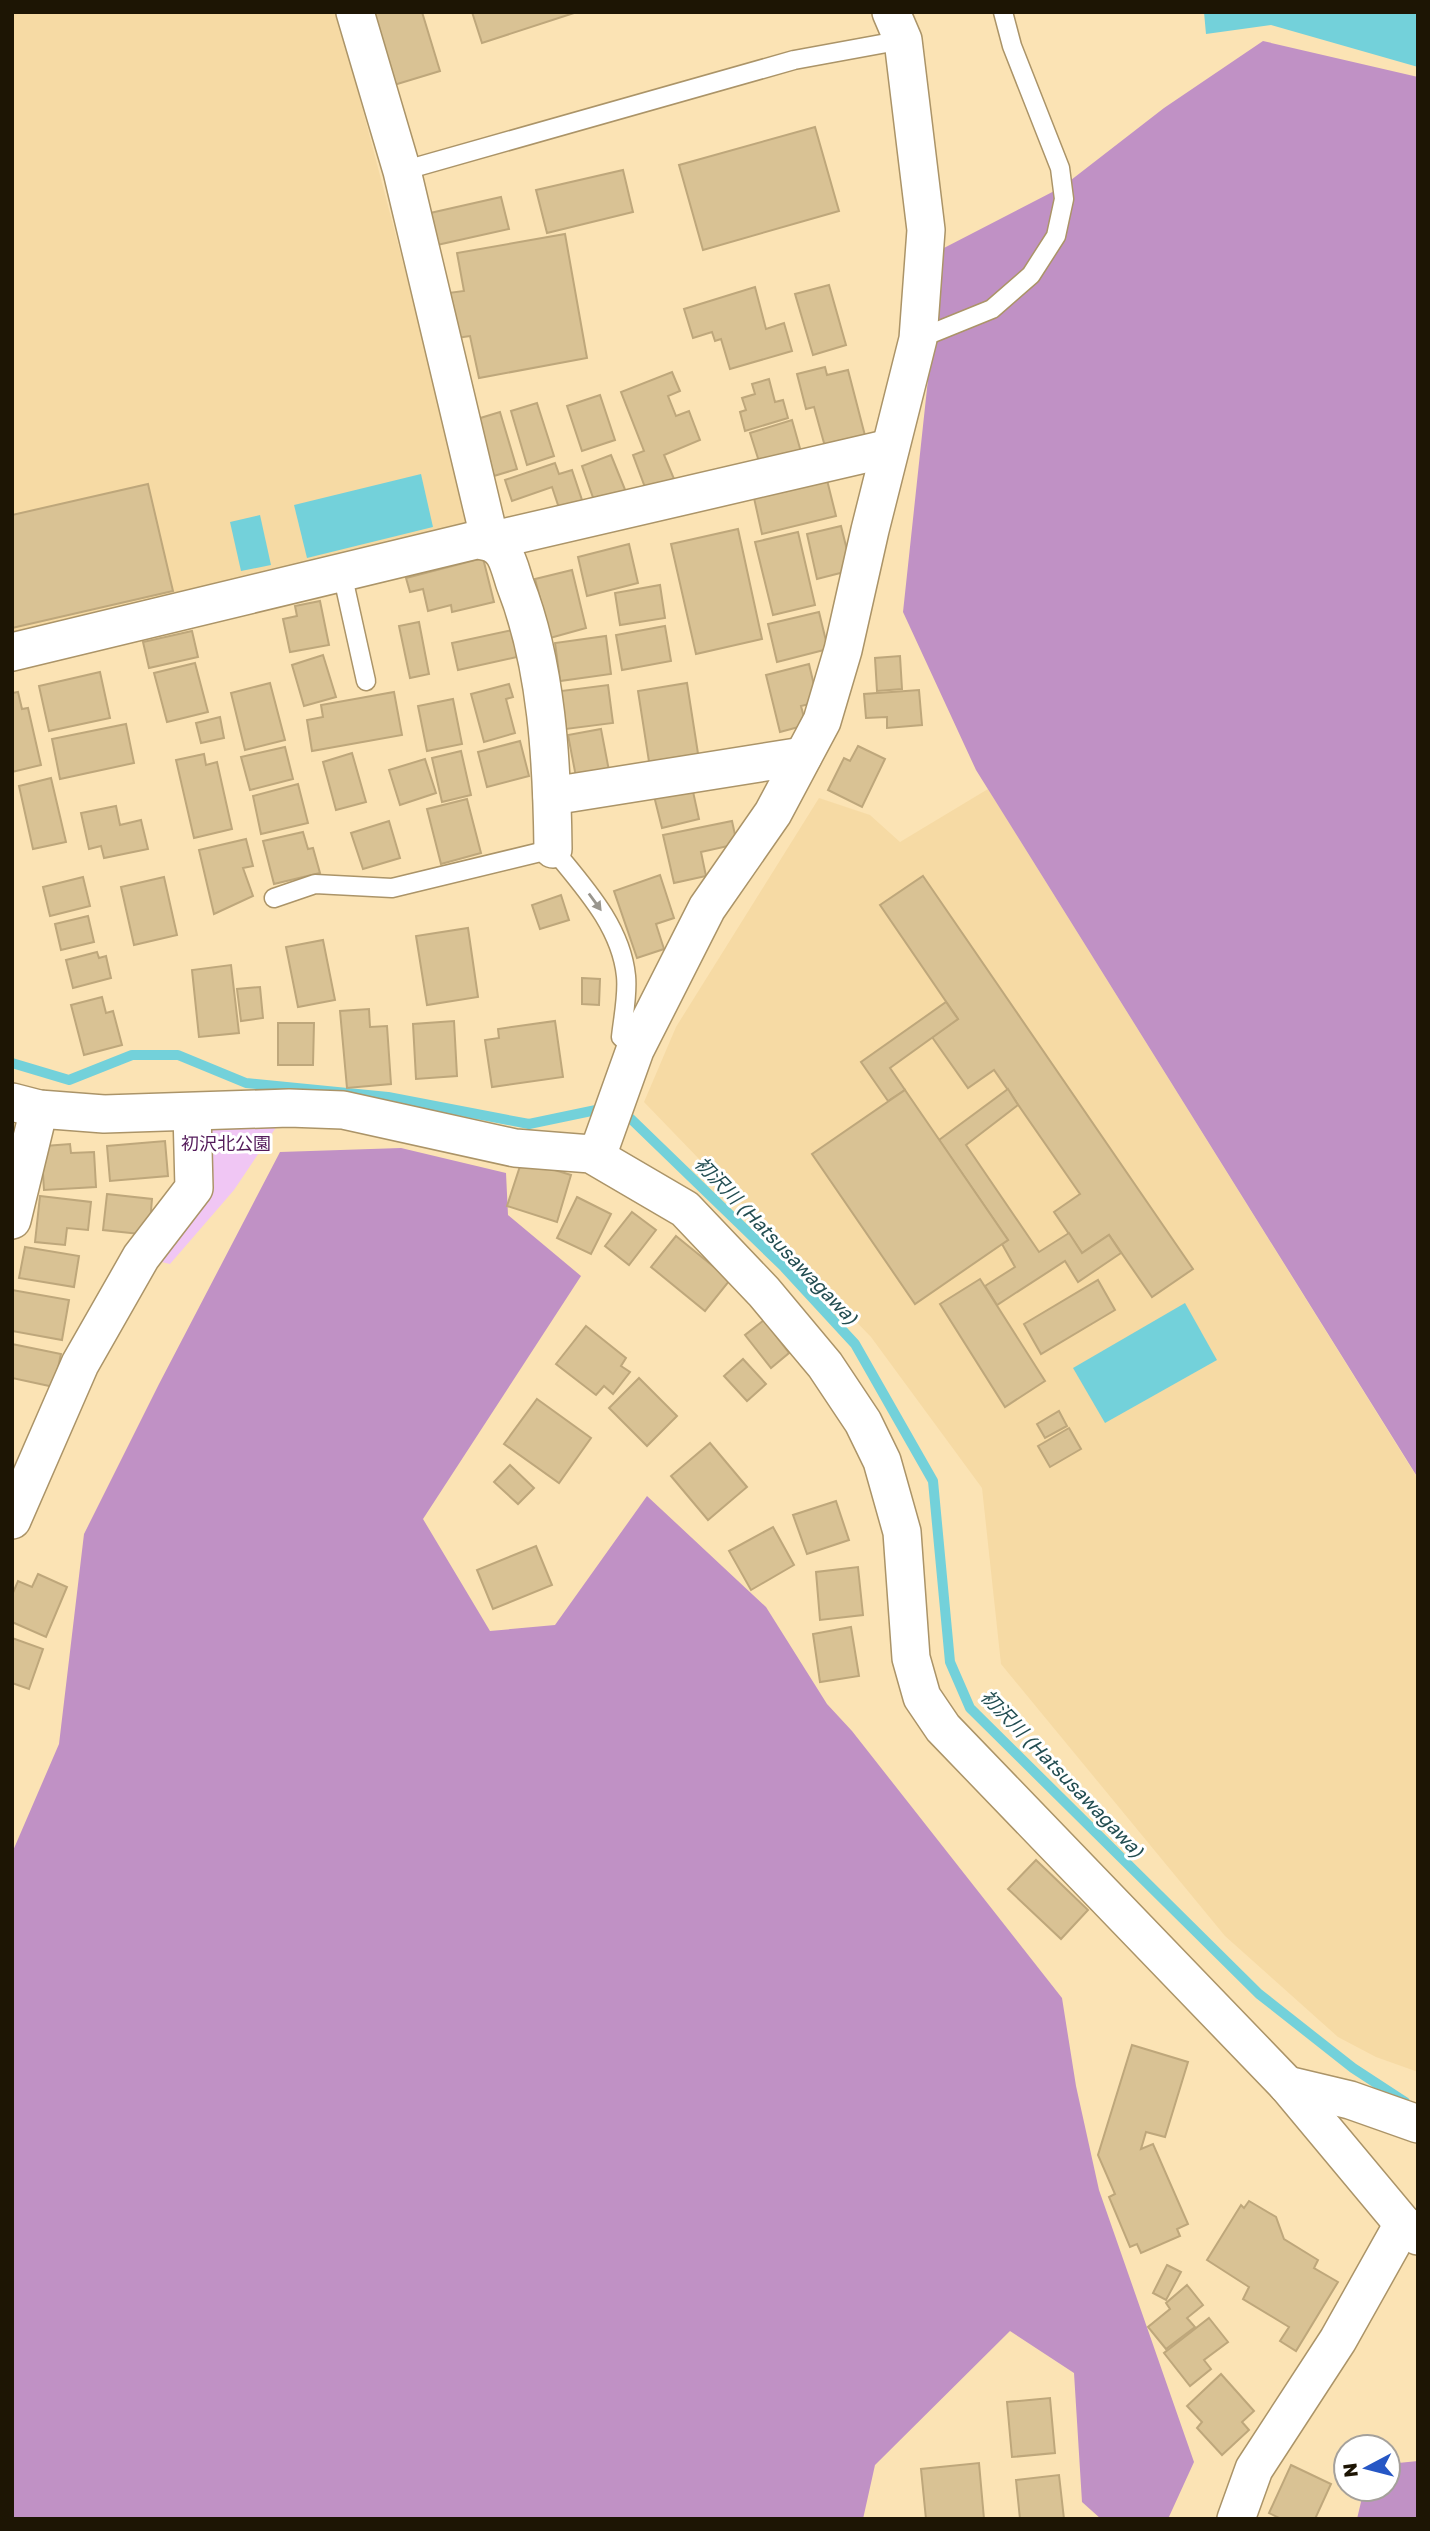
<svg xmlns="http://www.w3.org/2000/svg" width="1430" height="2531" viewBox="0 0 1430 2531" font-family="'Golos Text','Noto Sans JP',sans-serif">
<style>
.built{fill:#f6daa4}
.green{fill:#f0c6f4}
.forest{fill:#c091c5}
.water{fill:#73d1da}
.lines{fill:none;stroke-linecap:round;stroke-linejoin:round}
.stream{stroke:#73d1da;stroke-width:10}
.building{fill:#d9c294;stroke:#bea77b;stroke-width:2}
.lane-casing{stroke:#ab9468;stroke-width:21}
.street-casing{stroke:#ab9468;stroke-width:40}
.lane{stroke:#fff;stroke-width:18}
.street{stroke:#fff;stroke-width:37}
.oneway{fill:#99968e}
.labels{text-anchor:middle;dominant-baseline:central;stroke-width:6;stroke-linejoin:round;paint-order:stroke}
.park-label{font-size:18px;fill:#531a5a;stroke:#fff}
.water-label{font-size:19px;font-style:italic;fill:#224d51;stroke:#fff}
</style>
<rect width="100%" height="100%" fill="#fbe3b4"/>
<g class="built">
<polygon points="12,12 337,12 476,540 12,652"/>
<polygon points="988,789 1418,1479 1418,2072 1376,2057 1338,2037 1225,1936 1001,1664 982,1488 871,1337 644,1102 676,1027 819,798 870,815 900,842"/>
</g>
<polygon class="green" points="289,1108 234,1190 170,1264 141,1257 194,1188 192,1112"/>
<g class="forest">
<polygon points="1263,41 1418,77 1418,1478 976,770 903,612 942,249 1062,187 1164,108"/>
<polygon points="401,1148 506,1173 508,1215 581,1276 423,1519 490,1631 555,1625 647,1496 766,1607 827,1704 852,1731 1062,1998 1076,2086 1099,2190 1194,2462 1168,2519 1101,2519 1082,2502 1074,2373 1010,2331 875,2465 863,2519 12,2519 12,1853 59,1744 84,1534 159,1384 280,1152"/>
<polygon points="1418,2461 1418,2519 1357,2519 1364,2489 1388,2489 1388,2464"/>
</g>
<g class="water">
<polygon points="1204,12 1418,12 1418,67 1271,25 1206,34"/>
<polygon points="421,474 433,527 307,558 294,505"/>
<polygon points="260,515 271,565 241,571 230,522"/>
<polygon points="1185,1303 1217,1360 1105,1423 1073,1368"/>
</g>
<g class="lines">
<polyline class="stream" points="12,1063 69,1080 132,1055 178,1055 246,1083 388,1097 529,1124 596,1110 630,1118 784,1267 855,1344 933,1481 950,1662 970,1708 1259,1994 1353,2068 1405,2102"/>
</g>
<g class="building">
<polygon points="372,12 422,12 440,71 394,85"/>
<polygon points="472,12 577,12 482,43"/>
<polygon points="815,127 839,211 703,250 679,165"/>
<polygon points="623,170 633,212 547,233 536,190"/>
<polygon points="501,197 509,229 437,245 430,213"/>
<polygon points="565,234 587,358 479,378 470,336 456,338 448,293 464,291 457,253"/>
<polygon points="829,285 846,345 813,355 795,294"/>
<polygon points="755,287 766,329 784,323 792,351 730,369 721,339 715,341 712,332 693,338 684,309"/>
<polygon points="825,367 827,375 848,370 869,451 829,461 814,407 806,409 797,374"/>
<polygon points="672,372 680,391 668,396 676,416 689,411 700,440 664,455 674,479 646,490 633,455 644,451 621,392"/>
<polygon points="769,379 775,402 783,400 788,418 745,431 740,412 746,410 742,398 755,394 752,384"/>
<polygon points="600,395 615,440 582,451 567,406"/>
<polygon points="537,403 554,456 527,465 511,411"/>
<polygon points="500,412 517,469 494,476 477,419"/>
<polygon points="792,420 803,459 762,471 750,433"/>
<polygon points="611,455 628,497 597,509 582,466"/>
<polygon points="555,463 559,474 572,470 584,506 561,514 552,487 512,501 505,480"/>
<polygon points="827,480 836,516 762,534 754,498"/>
<polygon points="148,484 173,591 12,628 12,515"/>
<polygon points="841,526 852,570 817,579 807,534"/>
<polygon points="738,529 762,639 696,654 671,544"/>
<polygon points="798,532 815,605 773,615 755,542"/>
<polygon points="629,544 638,583 587,596 578,557"/>
<polygon points="483,558 494,602 452,612 451,605 428,611 423,589 410,592 406,578"/>
<polygon points="572,570 586,628 550,638 535,579"/>
<polygon points="660,585 665,618 620,625 615,593"/>
<polygon points="320,601 329,645 290,652 283,619 297,616 295,606"/>
<polygon points="819,612 828,649 777,662 768,624"/>
<polygon points="419,622 429,674 410,678 399,626"/>
<polygon points="665,626 671,661 622,670 616,635"/>
<polygon points="512,630 517,657 458,670 452,643"/>
<polygon points="192,631 198,657 149,668 143,642"/>
<polygon points="606,636 611,674 560,681 555,643"/>
<polygon points="323,655 336,697 304,706 292,665"/>
<polygon points="900,656 902,689 877,691 875,658"/>
<polygon points="195,663 208,712 167,722 154,673"/>
<polygon points="809,664 818,702 801,706 806,725 780,732 766,675"/>
<polygon points="100,672 110,718 49,731 39,686"/>
<polygon points="270,683 285,740 245,750 231,693"/>
<polygon points="687,683 699,760 650,768 638,691"/>
<polygon points="509,684 513,697 506,699 515,733 484,742 471,694"/>
<polygon points="608,685 613,723 566,729 561,691"/>
<polygon points="919,690 922,725 887,728 887,717 866,718 864,694"/>
<polygon points="18,692 22,709 28,708 41,765 12,772 12,693"/>
<polygon points="394,692 402,735 312,751 307,720 323,717 321,705"/>
<polygon points="453,699 462,744 427,751 418,706"/>
<polygon points="220,717 224,738 201,743 196,723"/>
<polygon points="126,724 134,763 60,779 52,739"/>
<polygon points="601,729 610,776 577,782 568,735"/>
<polygon points="520,741 529,776 487,787 478,752"/>
<polygon points="858,746 885,759 862,807 828,790 844,758 850,761"/>
<polygon points="285,747 293,779 250,790 241,757"/>
<polygon points="461,751 471,795 442,802 432,758"/>
<polygon points="352,753 366,802 336,810 323,762"/>
<polygon points="204,754 206,765 217,762 232,829 194,838 176,760"/>
<polygon points="425,759 436,793 400,805 389,770"/>
<polygon points="51,778 66,842 33,849 19,786"/>
<polygon points="298,784 308,823 261,834 253,796"/>
<polygon points="692,787 699,819 662,828 654,796"/>
<polygon points="467,799 481,853 441,864 427,809"/>
<polygon points="116,806 120,825 141,820 148,849 104,858 101,846 89,849 81,813"/>
<polygon points="389,821 400,858 363,869 351,833"/>
<polygon points="732,821 737,844 701,852 706,876 674,883 663,835"/>
<polygon points="303,832 308,849 313,848 320,873 274,884 263,841"/>
<polygon points="246,839 253,866 243,868 253,896 214,914 199,850"/>
<polygon points="660,875 674,918 656,924 664,949 637,958 614,891"/>
<polygon points="923,876 1193,1269 1152,1297 1109,1235 1082,1253 1054,1212 1080,1194 994,1070 968,1088 932,1037 958,1019 880,905"/>
<polygon points="83,877 90,906 50,916 43,887"/>
<polygon points="164,877 177,935 134,945 121,887"/>
<polygon points="561,895 569,920 540,929 532,905"/>
<polygon points="88,916 94,942 61,950 55,924"/>
<polygon points="468,928 478,997 427,1005 416,936"/>
<polygon points="323,940 335,1000 298,1007 286,947"/>
<polygon points="97,952 99,958 106,956 111,978 73,988 66,960"/>
<polygon points="231,965 239,1033 199,1037 192,970"/>
<polygon points="582,978 600,979 599,1005 582,1004"/>
<polygon points="260,987 263,1018 241,1021 237,989"/>
<polygon points="102,997 106,1013 113,1011 122,1045 84,1055 71,1005"/>
<polygon points="946,1002 958,1019 890,1068 905,1090 888,1101 861,1062"/>
<polygon points="369,1009 370,1027 387,1026 391,1084 347,1088 340,1011"/>
<polygon points="454,1021 457,1076 416,1079 413,1024"/>
<polygon points="555,1021 563,1077 492,1087 485,1040 499,1038 498,1029"/>
<polygon points="278,1023 314,1023 313,1065 278,1065"/>
<polygon points="1008,1089 1018,1105 966,1145 1039,1252 1069,1233 1082,1253 1109,1235 1121,1253 1078,1282 1065,1261 997,1305 985,1286 1015,1267 1002,1244 1008,1240 939,1140"/>
<polygon points="905,1090 1008,1240 915,1304 812,1154"/>
<polygon points="165,1141 168,1176 110,1181 107,1146"/>
<polygon points="70,1144 71,1153 94,1152 96,1187 44,1190 42,1159 46,1159 45,1146"/>
<polygon points="522,1160 571,1175 557,1222 507,1206"/>
<polygon points="107,1194 152,1199 149,1235 103,1230"/>
<polygon points="40,1196 91,1202 88,1230 67,1228 65,1245 35,1242"/>
<polygon points="577,1197 611,1214 591,1254 557,1238"/>
<polygon points="632,1212 656,1230 629,1265 605,1246"/>
<polygon points="676,1236 730,1280 705,1311 651,1267"/>
<polygon points="25,1247 79,1256 74,1287 19,1278"/>
<polygon points="980,1279 1045,1381 1005,1407 940,1304"/>
<polygon points="1098,1280 1115,1310 1041,1354 1024,1324"/>
<polygon points="12,1290 69,1300 62,1340 12,1331"/>
<polygon points="764,1320 789,1353 771,1368 745,1335"/>
<polygon points="586,1326 626,1358 621,1366 630,1372 613,1394 604,1386 596,1395 556,1364"/>
<polygon points="12,1344 61,1354 54,1387 12,1378"/>
<polygon points="743,1359 766,1384 747,1401 724,1376"/>
<polygon points="639,1378 677,1416 647,1446 609,1408"/>
<polygon points="537,1399 591,1438 559,1483 504,1444"/>
<polygon points="1059,1411 1067,1426 1045,1438 1037,1424"/>
<polygon points="1069,1428 1081,1449 1050,1467 1038,1446"/>
<polygon points="710,1443 747,1487 708,1520 671,1476"/>
<polygon points="510,1465 534,1488 518,1504 494,1482"/>
<polygon points="836,1501 849,1540 807,1554 793,1515"/>
<polygon points="773,1527 794,1565 751,1590 729,1551"/>
<polygon points="536,1546 552,1585 493,1609 477,1570"/>
<polygon points="858,1567 863,1615 820,1620 816,1572"/>
<polygon points="38,1574 67,1587 46,1637 12,1622 12,1595 18,1581 32,1587"/>
<polygon points="851,1627 859,1676 820,1682 813,1634"/>
<polygon points="12,1638 43,1649 29,1689 12,1683"/>
<polygon points="1036,1860 1088,1910 1061,1939 1008,1889"/>
<polygon points="1132,2045 1188,2062 1165,2137 1146,2132 1141,2149 1153,2144 1188,2224 1177,2229 1180,2236 1141,2253 1137,2244 1130,2247 1109,2197 1115,2194 1098,2155"/>
<polygon points="1249,2201 1276,2217 1284,2239 1318,2260 1314,2268 1338,2282 1296,2351 1280,2341 1289,2327 1243,2299 1249,2287 1207,2260 1241,2205 1244,2208"/>
<polygon points="1167,2265 1181,2272 1166,2300 1153,2293"/>
<polygon points="1187,2285 1203,2305 1187,2318 1195,2327 1166,2349 1148,2327 1170,2309 1166,2303"/>
<polygon points="1209,2318 1228,2342 1204,2360 1211,2369 1190,2386 1164,2353"/>
<polygon points="1221,2374 1254,2411 1242,2422 1249,2430 1222,2455 1197,2428 1202,2422 1187,2406"/>
<polygon points="1050,2398 1055,2453 1012,2457 1007,2402"/>
<polygon points="979,2463 984,2519 926,2519 921,2469"/>
<polygon points="1291,2465 1331,2484 1315,2519 1281,2519 1269,2513"/>
<polygon points="1059,2475 1064,2519 1020,2519 1016,2480"/>
</g>
<g class="lines">
<g class="lane-casing">
<g id="lane">
<polyline points="402,171 794,60 903,40"/>
<polyline points="918,339 992,309 1031,275 1056,236 1064,199 1060,168 1012,46 1003,12"/>
<polyline points="342,573 366,681"/>
<path d="M274,898L315,884L392,888L553,849C583,886 621,926 626,976C628,995 623,1018 621,1037L635,1050"/>
</g>
</g>
<g class="street-casing">
<g id="street">
<polyline points="355,12 402,171 490,541 890,448"/>
<path d="M12,652L476,540C487,541 497,543 504,554C509,562 512,575 515,584C547,665 552,762 553,849"/>
<polyline points="552,796 803,756"/>
<polyline points="12,1102 39,1109 104,1114 289,1108 343,1110 515,1148 591,1154 685,1209 764,1292 825,1365 863,1422 882,1461 902,1532 911,1658 922,1697 943,1728 1287,2085 1403,2224 1418,2236"/>
<polyline points="591,1154 601,1145 635,1050 707,908 773,813 822,721 843,650 870,530 918,339 926,230 903,40 891,12"/>
<polyline points="12,1220 39,1109"/>
<polyline points="12,1520 80,1364 141,1257 194,1188 192,1112"/>
<polyline points="1287,2085 1350,2100 1418,2124"/>
<polyline points="1236,2519 1254,2469 1338,2340 1403,2224"/>
</g>
</g>
<use href="#lane" class="lane"/>
<use href="#street" class="street"/>
</g>
<defs><path id="oneway-solid" d="M-6-.8H1V-3.2L6.5 0L1 3.2V.8H-6Z" transform="scale(1.75)"/></defs>
<use class="oneway" href="#oneway-solid" transform="translate(595 902) rotate(54)"/>
<g class="labels">
<g class="park-label">
<text x="226" y="1143">初沢北公園</text>
</g>
<g class="water-label">
<text transform="translate(777 1240) rotate(46)">初沢川 (Hatsusawagawa)</text>
<text transform="translate(1063 1773) rotate(46)">初沢川 (Hatsusawagawa)</text>
</g>
</g>
<rect width="1430" height="2531" fill="none" stroke="#1d1504" stroke-width="28"/>
<g transform="translate(1367 2468) rotate(263)"><circle r="33" fill="#ffffff" stroke="#a5a19b" stroke-width="2"/>
<path d="M0-5L12 26L0 18L-12 26Z" fill="#2657c5"/>
<text y="-10" font-size="19" font-weight="bold" text-anchor="middle" fill="#1d1504">N</text>
</g>
</svg>
